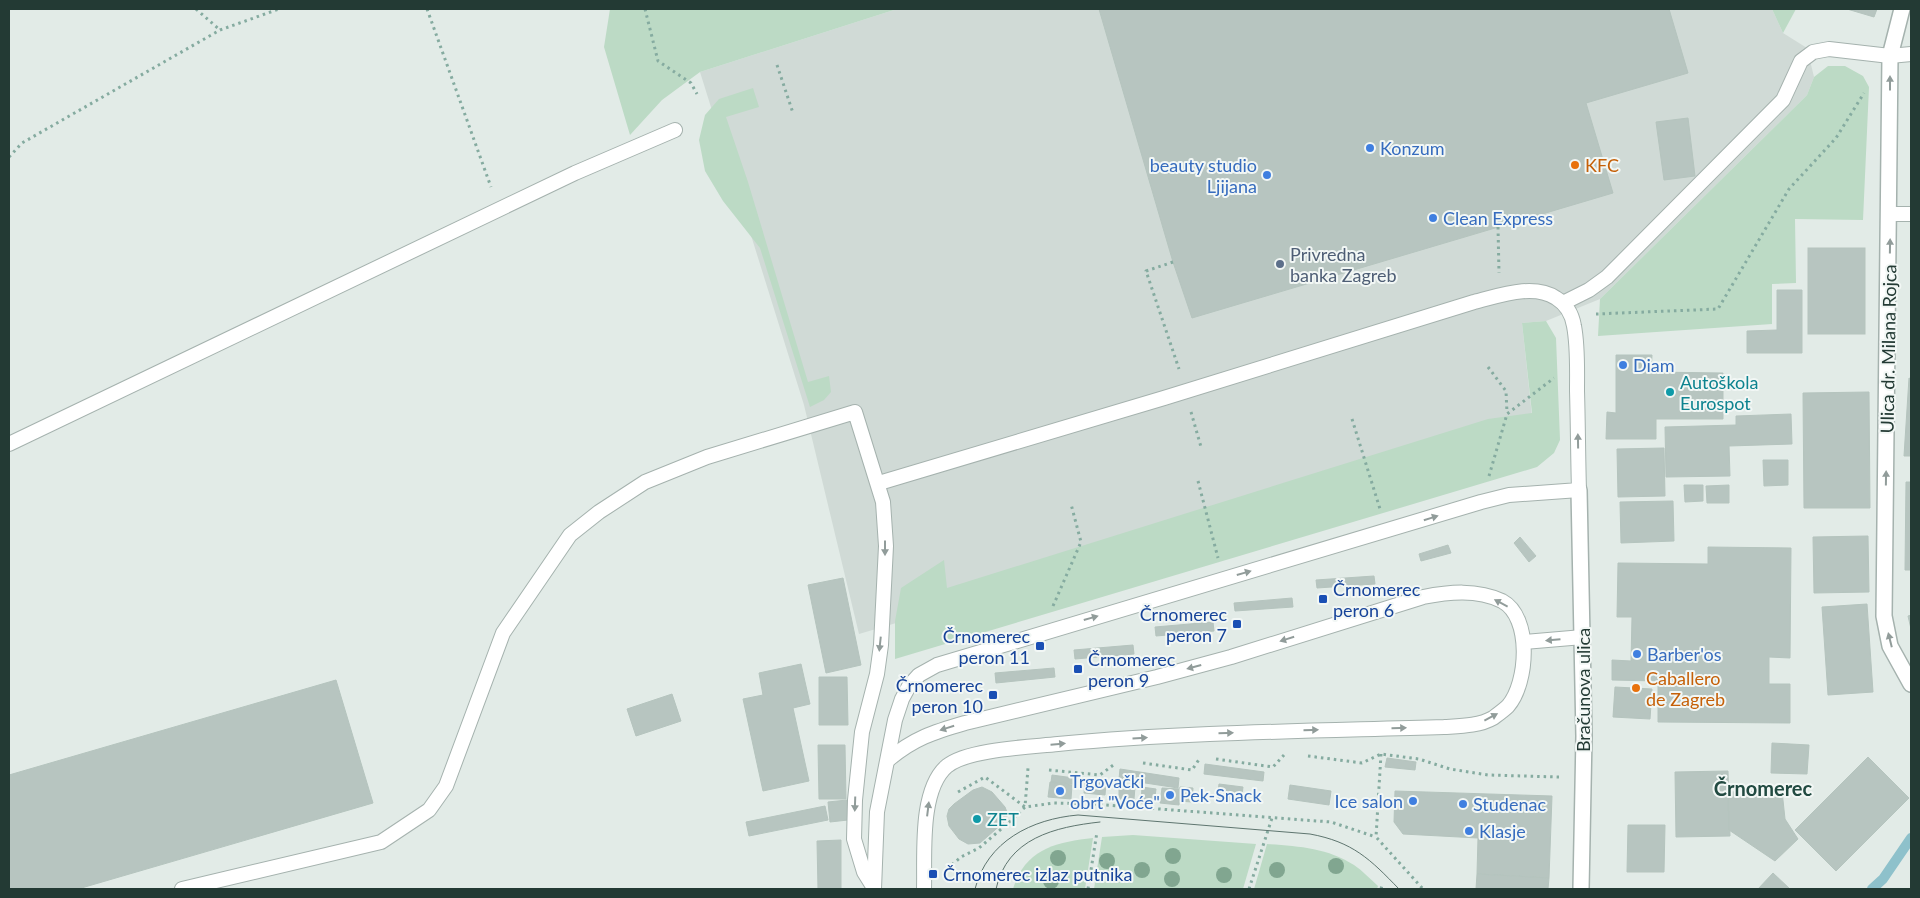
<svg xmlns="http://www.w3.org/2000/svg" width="1920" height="898" viewBox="0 0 1920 898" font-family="Lato,sans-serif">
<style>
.built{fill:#d0dad6}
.green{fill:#bcdac5}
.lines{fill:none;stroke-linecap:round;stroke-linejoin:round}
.stream{stroke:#8ec1cb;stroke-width:10}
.building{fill:#b7c5c0;stroke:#b5c4be}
.service-casing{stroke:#a5b2ae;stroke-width:16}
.minor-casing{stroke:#a5b2ae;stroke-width:18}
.path{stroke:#85aba0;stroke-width:3;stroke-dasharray:2.5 4;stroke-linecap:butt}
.service{stroke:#fff;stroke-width:14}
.minor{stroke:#fff;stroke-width:15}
.tram{stroke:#5e756f;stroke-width:1}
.tree{fill:#81a690}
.oneway{fill:#919c9a}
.shop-dot{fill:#3f7fe0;stroke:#f2f7f5;stroke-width:2}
.food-dot{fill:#e8710a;stroke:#f2f7f5;stroke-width:2}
.service-dot{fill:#5c6f8a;stroke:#f2f7f5;stroke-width:2}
.culture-dot{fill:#0f9aa8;stroke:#f2f7f5;stroke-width:2}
.transit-dot{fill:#1a4fb4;stroke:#f2f7f5;stroke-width:2}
.labels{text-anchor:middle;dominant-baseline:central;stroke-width:4;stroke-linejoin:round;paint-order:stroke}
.shop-label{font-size:18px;fill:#366cbe;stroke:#f2f7f5;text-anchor:start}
.food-label{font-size:18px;fill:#c56008;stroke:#f2f7f5;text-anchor:start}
.service-label{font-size:18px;fill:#4e5e75;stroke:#f2f7f5;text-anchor:start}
.street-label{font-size:18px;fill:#233a34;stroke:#f2f7f5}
.culture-label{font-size:18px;fill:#0d838f;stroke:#f2f7f5;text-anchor:start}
.transit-label{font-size:18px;fill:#164399;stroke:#f2f7f5;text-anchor:start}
.quarter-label{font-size:20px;font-weight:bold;fill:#214a41;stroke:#f2f7f5}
</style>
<rect width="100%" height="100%" fill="#e2ebe7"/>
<polygon class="built" points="897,9 1772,9 1783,33 1807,48 1814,77 1807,95 1798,104 1600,299 1546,321 1522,323 1534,435 859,634 804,405 700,72"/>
<g class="green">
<polygon points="610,9 897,9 700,72 662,100 630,135 604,47"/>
<polygon points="1772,9 1796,9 1783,33"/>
<polygon points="1828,66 1845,66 1863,76 1869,87 1863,220 1795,219 1796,283 1772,284 1772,324 1598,336 1600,299 1798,104 1807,95 1814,77"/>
<polygon points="753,88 759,107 726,117 748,182 808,382 829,376 831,392 824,400 810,407 760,248 723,201 705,171 699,140 705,115 719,99"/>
<polygon points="1546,321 1556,338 1560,440 1554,453 1537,467 895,659 895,621 901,588 944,560 947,588 1488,419 1532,413 1522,323"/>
<polygon points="1133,835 1256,844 1243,889 1094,889 1102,837"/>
<path d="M1093,838L1085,889H1013C1025,849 1056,842 1093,838Z"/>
<path d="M1267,844C1298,846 1328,848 1354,865C1363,871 1370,879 1378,886L1377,889H1254Z"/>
</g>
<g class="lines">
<polyline class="stream" points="1872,889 1883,879 1911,838"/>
</g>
<g class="building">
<polygon points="1099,9 1669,9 1688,73 1586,103 1613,193 1192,318 1173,262"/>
<polygon points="1847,9 1877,9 1874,17"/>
<polygon points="1688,118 1695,176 1664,180 1656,122"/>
<rect x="1808" y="248" width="57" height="86"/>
<polygon points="1777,290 1802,290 1802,353 1747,353 1747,331 1777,330"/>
<polygon points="1616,355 1652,355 1651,372 1723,373 1723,419 1656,419 1656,439 1606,439 1607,412 1616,413"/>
<polygon points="1909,378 1911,379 1911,456 1904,456"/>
<polygon points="1869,392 1870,508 1804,508 1803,393"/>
<polygon points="1791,414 1792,444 1729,446 1730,476 1666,477 1665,427 1736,425 1736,416"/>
<polygon points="1664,448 1665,496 1618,497 1617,449"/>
<polygon points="1763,460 1788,460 1788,485 1764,486"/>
<polygon points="1906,482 1911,482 1911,570 1905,570"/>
<polygon points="1684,485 1703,485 1703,501 1685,502"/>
<polygon points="1729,485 1729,503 1707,503 1706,486"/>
<polygon points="1673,501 1674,541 1621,543 1620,502"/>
<polygon points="1868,536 1869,592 1814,593 1813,537"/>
<polygon points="1520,537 1536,556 1529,562 1514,543"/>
<polygon points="1448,545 1451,553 1421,561 1419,554"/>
<polygon points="1708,547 1791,548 1790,658 1769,657 1769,684 1790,684 1790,723 1658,722 1658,681 1612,680 1612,660 1631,661 1632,617 1617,617 1618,563 1708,564"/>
<polygon points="1374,576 1375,584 1317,588 1316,580"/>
<polygon points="843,578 861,665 826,673 808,585"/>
<polygon points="1292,598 1293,607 1235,611 1234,603"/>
<polygon points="1867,604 1873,692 1828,695 1822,607"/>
<polygon points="1911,615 1911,629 1908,616"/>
<polygon points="1213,622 1214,631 1156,636 1155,627"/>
<polygon points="1133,645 1134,654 1075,659 1074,650"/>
<polygon points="801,664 810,704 793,708 809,781 763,791 743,699 763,695 759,673"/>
<polygon points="1054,668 1055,677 996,683 995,673"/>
<polygon points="819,677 847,677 848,725 819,725"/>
<polygon points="336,680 373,803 78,889 9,889 9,775"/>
<polygon points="1615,687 1652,689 1650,719 1613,717"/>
<polygon points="672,694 681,721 636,736 627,709"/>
<polygon points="1772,743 1809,745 1807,774 1771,773"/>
<polygon points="818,745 845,745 846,799 819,799"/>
<polygon points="1868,757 1909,798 1836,871 1795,830"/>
<polygon points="1387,758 1416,762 1415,770 1385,767"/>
<polygon points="1205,764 1264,772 1263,781 1204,774"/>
<polygon points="1120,769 1179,778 1178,788 1119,779"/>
<polygon points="1728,771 1730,836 1676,837 1675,772"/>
<polygon points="1052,775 1081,779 1081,785 1051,782"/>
<polygon points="1085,781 1106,783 1105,795 1084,793"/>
<polygon points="1050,782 1072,785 1071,799 1048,797"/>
<polygon points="1219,784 1243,787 1241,802 1217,800"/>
<polygon points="1290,785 1331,791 1329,805 1288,799"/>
<polygon points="982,787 992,792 1005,807 1008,815 1003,823 980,843 968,844 959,839 949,826 947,816 949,809 954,804 973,790"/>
<polygon points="1119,787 1135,787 1134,799 1119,799"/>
<polygon points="1142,787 1156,789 1154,804 1141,803"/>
<polygon points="1180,787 1193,788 1192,802 1179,801"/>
<polygon points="1162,788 1180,789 1179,805 1160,803"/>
<polygon points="1395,791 1552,796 1549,878 1477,874 1478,838 1403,834 1394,822"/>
<polygon points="1782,791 1785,819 1798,839 1775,861 1729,830 1728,792"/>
<polygon points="847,800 848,820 830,822 828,802"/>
<polygon points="825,806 828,820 749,836 746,822"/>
<polygon points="1628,825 1665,825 1664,872 1627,872"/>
<polygon points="841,840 841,889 818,889 817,841"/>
<polygon points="1773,873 1790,889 1758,889"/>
<polygon points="1477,874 1549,878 1548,889 1476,889"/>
</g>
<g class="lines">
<g class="service-casing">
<g id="service">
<polyline points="1890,214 1911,214"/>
<polyline points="1563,303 1589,290 1607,277 1783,100 1801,61 1813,52 1829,49 1890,56 1911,54"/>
<polyline points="9,444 575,173 675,130"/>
<polyline points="1524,642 1583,637"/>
<path d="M888,760C914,738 934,732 965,723L1157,677L1231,657L1423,597C1449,592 1477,589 1502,601C1532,617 1528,683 1508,706C1504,710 1497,715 1493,718C1479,726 1460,726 1444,727C1315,731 1186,732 1058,744C1031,747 968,749 947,766C919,790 925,855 924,889"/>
<polyline points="182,889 381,842 429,810 446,786 503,633 570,535 599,512 645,482 707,457 855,412 883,502 886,546 881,645 877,674 862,732 855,800 854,839 864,872 874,888"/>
<path d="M874,889L877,812L895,720L902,699L909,686L919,675L937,665L1481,502L1509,495L1579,490C1578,457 1578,424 1577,391C1577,369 1578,347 1574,326C1572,314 1566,304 1556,298C1533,283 1499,296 1474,302L1164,398L879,483"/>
</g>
</g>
<g class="minor-casing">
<g id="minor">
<polyline points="1902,9 1890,56 1884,616 1890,646 1911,684"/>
<polyline points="1579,490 1584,736 1581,889"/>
</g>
</g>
<g class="path">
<polyline points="196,9 220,30"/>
<polyline points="427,9 491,187"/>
<polyline points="645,9 658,61 691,83 697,94"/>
<polyline points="777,65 793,113"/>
<polyline points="9,157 22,143 220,30 279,9"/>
<polyline points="1498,227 1499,273"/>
<polyline points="1173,262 1146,271 1179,369"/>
<polyline points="1596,314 1718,309 1789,189 1836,138 1864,93"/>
<polyline points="1488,367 1506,391 1507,413"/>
<polyline points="1191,412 1201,447"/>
<polyline points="1352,419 1380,509"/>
<polyline points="1489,476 1507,414 1554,378"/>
<polyline points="1198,481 1218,558"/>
<polyline points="1053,606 1081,542 1071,504"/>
<polyline points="1381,754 1376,837 1423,889"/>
<polyline points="1308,756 1362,763 1381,754 1419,759 1450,769 1488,775 1559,777"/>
<polyline points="1216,759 1273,767 1284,755"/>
<polyline points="1143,763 1192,770 1200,758"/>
<polyline points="1049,770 1100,775 1116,763"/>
<polyline points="958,792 985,777 1025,807 1054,803 1093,804 1331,822 1376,837"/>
<polyline points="947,869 961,857 979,848 1013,819 1025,807 1028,768"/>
<polyline points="1088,889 1097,832"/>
<polyline points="1249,889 1272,818"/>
<polyline points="1381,889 1382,885"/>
</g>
<use href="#service" class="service"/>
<use href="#minor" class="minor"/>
<g class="tram">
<path d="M975,889C987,841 1032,819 1078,815L1310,834C1353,842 1370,859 1399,889"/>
<path d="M996,889C1007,838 1055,827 1100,822"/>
</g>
</g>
<g class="tree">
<circle cx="1173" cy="856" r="8"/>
<circle cx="1058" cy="858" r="8"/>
<circle cx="1107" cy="861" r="8"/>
<circle cx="1336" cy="866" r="8"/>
<circle cx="1142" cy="870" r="8"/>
<circle cx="1277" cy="870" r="8"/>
<circle cx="1224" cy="875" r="8"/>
<circle cx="1172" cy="879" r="8"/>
<circle cx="1051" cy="881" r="8"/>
</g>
<defs><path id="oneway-solid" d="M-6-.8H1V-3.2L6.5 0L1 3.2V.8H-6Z" transform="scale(1.25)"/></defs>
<g class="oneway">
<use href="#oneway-solid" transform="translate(1890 83) rotate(-90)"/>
<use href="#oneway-solid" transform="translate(1890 246) rotate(-89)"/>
<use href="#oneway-solid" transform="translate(1578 441) rotate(-91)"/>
<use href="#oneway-solid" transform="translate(1886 478) rotate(-89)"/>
<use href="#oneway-solid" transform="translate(1431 518) rotate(-17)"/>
<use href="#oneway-solid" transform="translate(885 548) rotate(90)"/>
<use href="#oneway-solid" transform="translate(1244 573) rotate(-16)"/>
<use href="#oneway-solid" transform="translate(1501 603) rotate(-152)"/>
<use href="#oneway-solid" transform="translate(1091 618) rotate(-16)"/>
<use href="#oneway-solid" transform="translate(1287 639) rotate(163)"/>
<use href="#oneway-solid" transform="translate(1553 640) rotate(175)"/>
<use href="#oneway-solid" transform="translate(1890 640) rotate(-104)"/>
<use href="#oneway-solid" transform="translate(880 644) rotate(96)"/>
<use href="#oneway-solid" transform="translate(1194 667) rotate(165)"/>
<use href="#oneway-solid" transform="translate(1491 717) rotate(-28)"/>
<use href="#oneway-solid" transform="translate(947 728) rotate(163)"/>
<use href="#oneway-solid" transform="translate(1399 728) rotate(-2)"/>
<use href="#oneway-solid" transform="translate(1311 730) rotate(-1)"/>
<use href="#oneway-solid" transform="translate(1226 733) rotate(-2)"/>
<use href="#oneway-solid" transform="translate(1140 738) rotate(-4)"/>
<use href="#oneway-solid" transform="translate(1058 744) rotate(-5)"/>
<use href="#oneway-solid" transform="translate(855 804) rotate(92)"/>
<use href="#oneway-solid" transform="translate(928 809) rotate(-83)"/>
</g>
<g class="shop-dot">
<circle cx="1370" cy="148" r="5"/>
<circle cx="1267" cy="175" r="5"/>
<circle cx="1433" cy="218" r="5"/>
<circle cx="1623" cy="365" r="5"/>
<circle cx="1637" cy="654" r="5"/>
<circle cx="1060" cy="791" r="5"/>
<circle cx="1170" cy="795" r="5"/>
<circle cx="1413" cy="801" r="5"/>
<circle cx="1463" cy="804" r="5"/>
<circle cx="1469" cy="831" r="5"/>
</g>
<g class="food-dot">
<circle cx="1575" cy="165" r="5"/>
<circle cx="1636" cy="688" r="5"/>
</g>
<circle class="service-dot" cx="1280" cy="264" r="5"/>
<g class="culture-dot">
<circle cx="1670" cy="392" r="5"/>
<circle cx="977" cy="819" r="5"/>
</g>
<g class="transit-dot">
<rect x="1318" y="594" width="10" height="10" rx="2.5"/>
<rect x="1232" y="619" width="10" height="10" rx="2.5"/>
<rect x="1035" y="641" width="10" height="10" rx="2.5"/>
<rect x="1073" y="664" width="10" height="10" rx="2.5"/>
<rect x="988" y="690" width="10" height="10" rx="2.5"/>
<rect x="928" y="869" width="10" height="10" rx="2.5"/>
</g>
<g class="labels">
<g class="shop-label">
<text x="1380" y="148">Konzum</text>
<text x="1257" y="165" text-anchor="end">beauty studio<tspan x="1257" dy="21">Ljijana</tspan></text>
<text x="1443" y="218">Clean Express</text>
<text x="1633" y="365">Diam</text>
<text x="1647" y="654">Barber'os</text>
<text x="1070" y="781">Trgovački<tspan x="1070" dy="21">obrt "Voće"</tspan></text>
<text x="1180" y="795">Pek-Snack</text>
<text x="1403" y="801" text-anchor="end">Ice salon</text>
<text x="1473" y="804">Studenac</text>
<text x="1479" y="831">Klasje</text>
</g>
<g class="food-label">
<text x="1585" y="165">KFC</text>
<text x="1646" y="678">Caballero<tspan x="1646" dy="21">de Zagreb</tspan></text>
</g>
<g class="service-label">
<text x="1290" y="254">Privredna<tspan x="1290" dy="21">banka Zagreb</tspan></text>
</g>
<g class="street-label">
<text transform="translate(1888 349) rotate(-89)">Ulica dr. Milana Rojca</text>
<text transform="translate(1583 690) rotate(-90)">Bračunova ulica</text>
</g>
<g class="culture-label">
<text x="1680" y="382">Autoškola<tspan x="1680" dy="21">Eurospot</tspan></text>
<text x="987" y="819">ZET</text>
</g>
<g class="transit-label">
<text x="1333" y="589">Črnomerec<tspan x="1333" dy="21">peron 6</tspan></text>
<text x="1227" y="614" text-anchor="end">Črnomerec<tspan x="1227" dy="21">peron 7</tspan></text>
<text x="1030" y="636" text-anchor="end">Črnomerec<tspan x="1030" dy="21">peron 11</tspan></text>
<text x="1088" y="659">Črnomerec<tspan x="1088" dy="21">peron 9</tspan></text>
<text x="983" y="685" text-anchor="end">Črnomerec<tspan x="983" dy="21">peron 10</tspan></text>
<text x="943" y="874">Črnomerec izlaz putnika</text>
</g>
<g class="quarter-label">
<text x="1763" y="788">Črnomerec</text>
</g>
</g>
<rect width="1920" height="898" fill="none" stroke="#233a34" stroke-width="20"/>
</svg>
